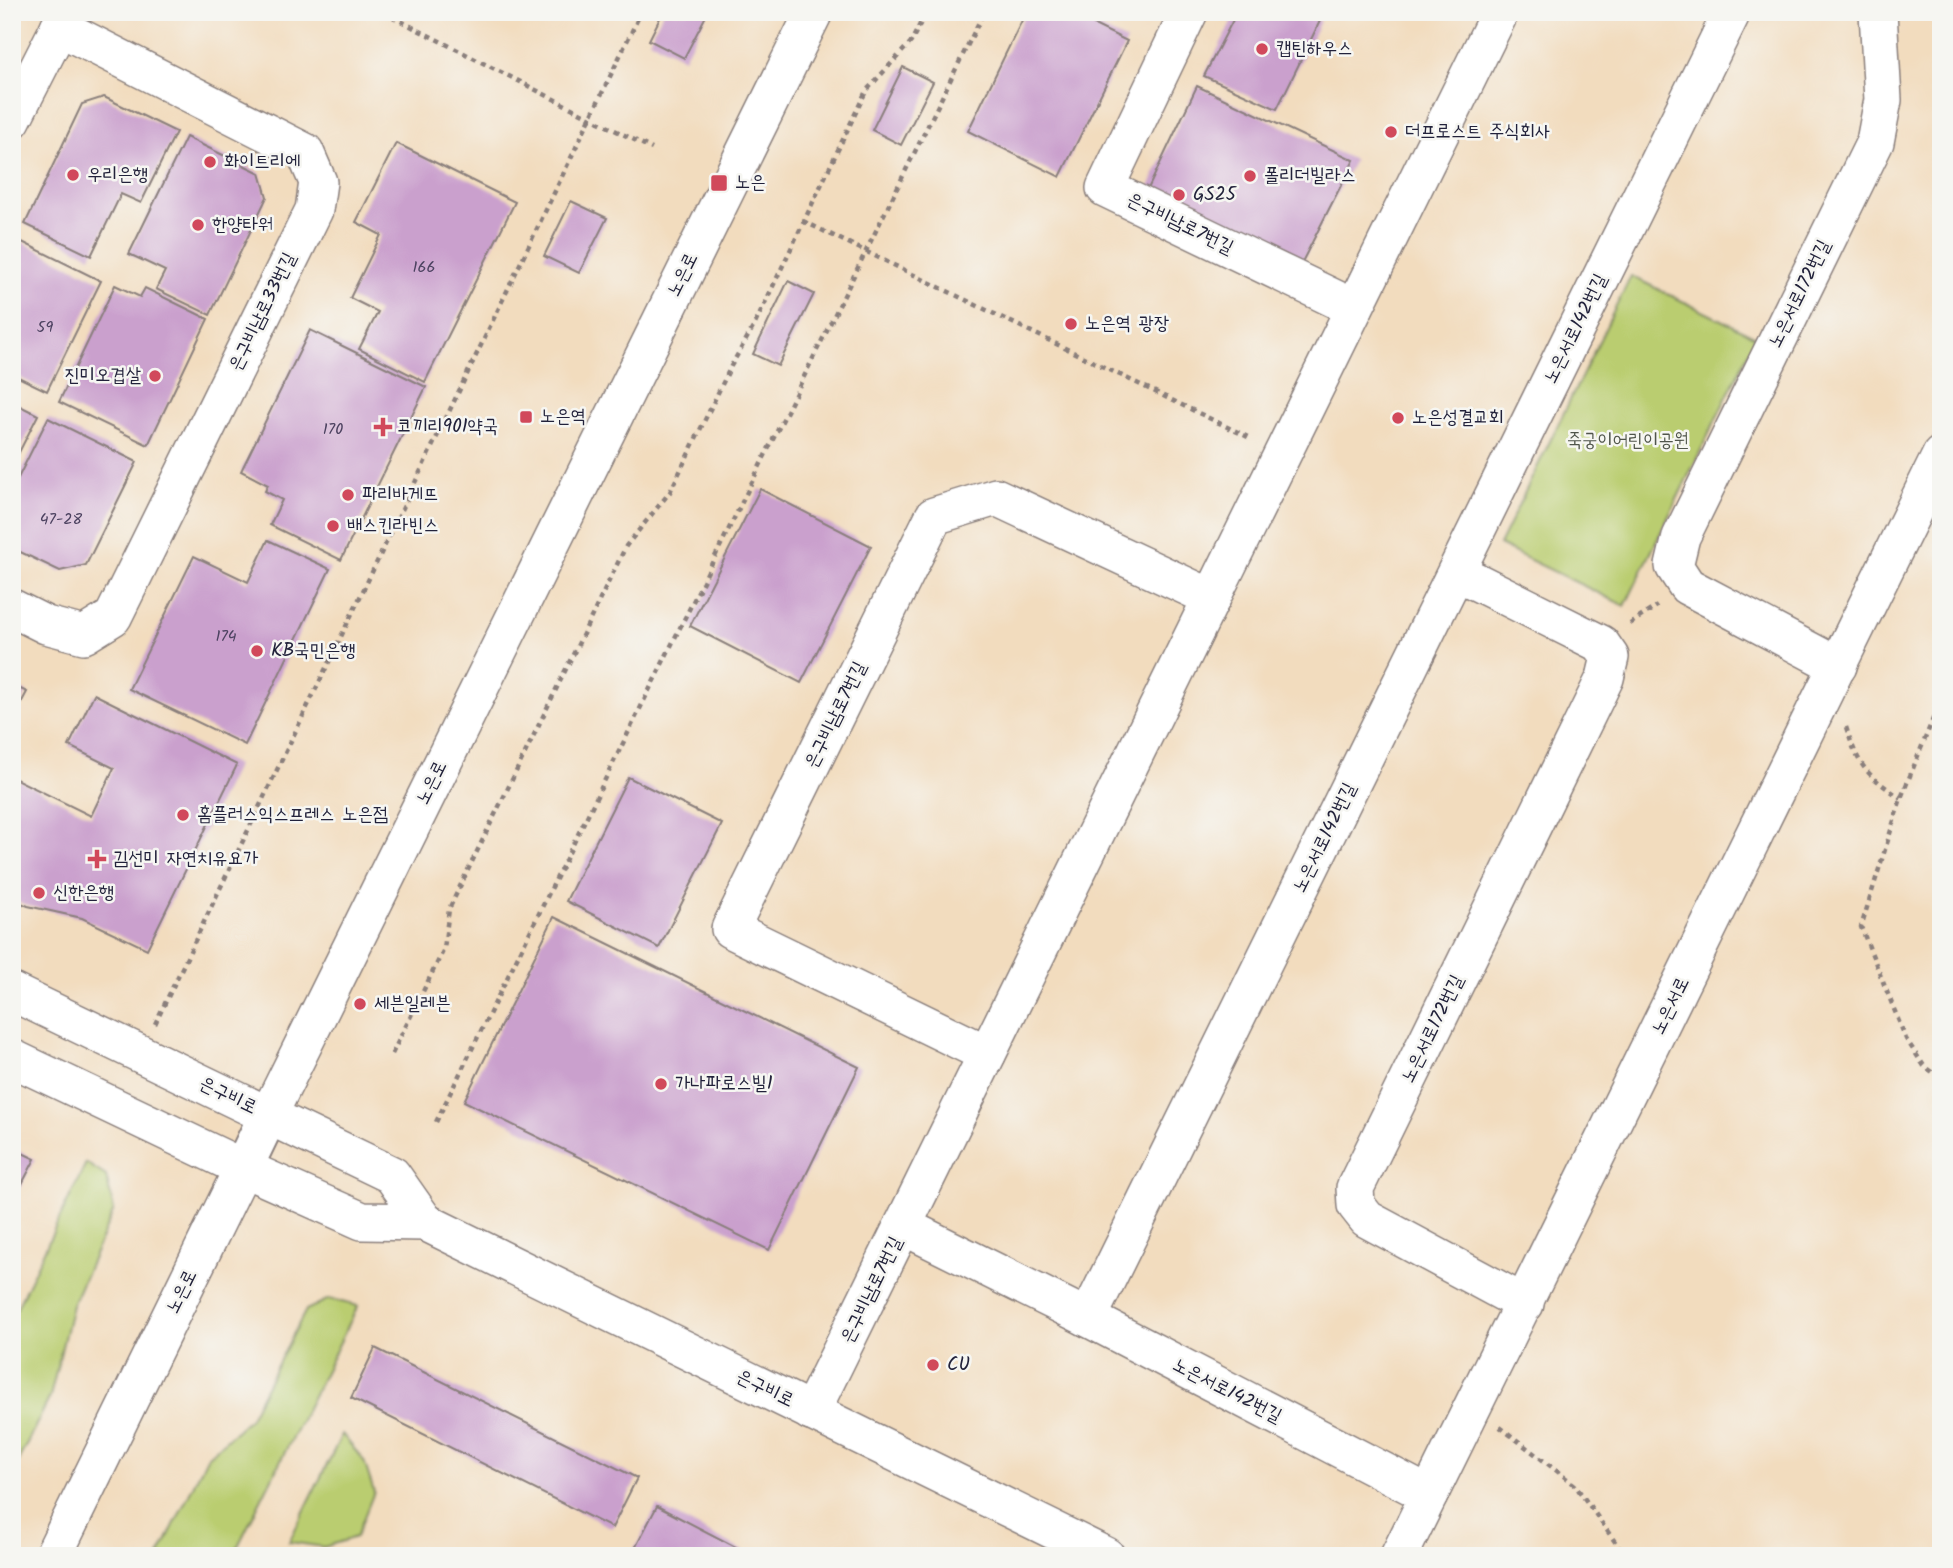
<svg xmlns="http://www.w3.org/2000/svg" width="1953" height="1568" viewBox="0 0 1953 1568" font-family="Kalam,'Poor Story',sans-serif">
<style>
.green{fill:#bacd70;stroke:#6e7856;stroke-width:2}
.building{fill:#caa0cd}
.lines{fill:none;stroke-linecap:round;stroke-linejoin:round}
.minor-casing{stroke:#8a7f7c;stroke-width:40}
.major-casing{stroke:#8a7f7c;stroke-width:42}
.path{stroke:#8a7f7c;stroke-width:4.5;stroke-dasharray:5 5;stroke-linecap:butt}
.minor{stroke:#fff;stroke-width:37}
.major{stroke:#fff;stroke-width:38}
.poi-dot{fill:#d1495b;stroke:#f6f6f2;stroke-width:2.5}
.labels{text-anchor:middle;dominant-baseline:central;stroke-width:5;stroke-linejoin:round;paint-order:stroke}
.number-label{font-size:16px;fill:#4c4260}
.poi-label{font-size:19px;fill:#22223b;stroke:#f6f6f2;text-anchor:start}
.street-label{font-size:19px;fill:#22223b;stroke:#f6f6f2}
.park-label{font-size:19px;fill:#50554b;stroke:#f6f6f2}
</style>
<rect width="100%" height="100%" fill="#f6f6f2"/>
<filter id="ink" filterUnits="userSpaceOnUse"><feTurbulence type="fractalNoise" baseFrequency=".0143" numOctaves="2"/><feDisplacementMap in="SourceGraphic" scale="14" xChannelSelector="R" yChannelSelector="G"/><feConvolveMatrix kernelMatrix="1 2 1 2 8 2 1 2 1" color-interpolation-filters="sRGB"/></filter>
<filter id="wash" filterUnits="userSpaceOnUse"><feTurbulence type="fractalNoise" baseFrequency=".00686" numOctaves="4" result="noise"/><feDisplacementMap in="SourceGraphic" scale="28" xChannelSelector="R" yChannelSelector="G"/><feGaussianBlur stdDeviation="1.57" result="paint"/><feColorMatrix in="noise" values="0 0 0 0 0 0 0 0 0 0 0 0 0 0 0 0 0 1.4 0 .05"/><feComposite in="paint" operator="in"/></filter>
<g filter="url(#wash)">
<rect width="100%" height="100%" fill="#f2dcbe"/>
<g class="green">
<polygon points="1631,276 1756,337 1625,606 1499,545"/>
<polygon points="86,1163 106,1176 114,1210 72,1305 50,1397 12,1473 12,1318"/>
<polygon points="329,1299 358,1306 233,1556 159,1556 207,1457 249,1419 306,1310"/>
<polygon points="342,1434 364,1461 374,1492 356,1537 324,1547 289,1542"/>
</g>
<g id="blocks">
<g class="building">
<polygon points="663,12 708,12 684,58 649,40"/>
<polygon points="1026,12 1068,12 1127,41 1060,177 968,131"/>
<polygon points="1237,12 1301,12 1320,21 1277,109 1204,76"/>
<polygon points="903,67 933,82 901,145 872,130"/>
<polygon points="1197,86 1354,160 1300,266 1146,193"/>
<polygon points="104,97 176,132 141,203 121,194 91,256 25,224 82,104"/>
<polygon points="186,137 260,173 267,197 210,315 156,289 165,271 129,254"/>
<polygon points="396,143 515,202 425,382 359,349 378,312 350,298 381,235 356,222"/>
<polygon points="571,201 607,218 579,273 544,256"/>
<polygon points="14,238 101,281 47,391 12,374 12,243"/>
<polygon points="788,281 814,294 778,366 753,354"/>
<polygon points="115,285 140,297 145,288 208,319 148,445 59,402"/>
<polygon points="310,330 426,387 341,560 270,525 282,500 265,491 268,485 241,471"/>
<polygon points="12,402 38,415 12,466"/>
<polygon points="48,418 137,462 86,565 60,571 12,548 12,490"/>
<polygon points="760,489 871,546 801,683 690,626"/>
<polygon points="268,540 330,569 245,745 129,689 194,556 248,582"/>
<polygon points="12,685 27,692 12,720"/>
<polygon points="94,694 237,765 147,949 82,918 28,906 12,899 12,777 91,816 114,768 69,746"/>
<polygon points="628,777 722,824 659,948 566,901"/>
<polygon points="554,917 859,1067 769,1250 464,1101"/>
<polygon points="12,1148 35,1159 12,1203"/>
<polygon points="375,1348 637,1478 612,1528 351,1398"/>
<polygon points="657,1506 753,1556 631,1556"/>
</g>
</g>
</g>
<g filter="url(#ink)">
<use href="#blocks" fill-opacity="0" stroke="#8a7f7c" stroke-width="2"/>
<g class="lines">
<g class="minor-casing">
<g id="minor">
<polyline points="1189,12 1105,188 1354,308"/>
<polyline points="12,120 67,12"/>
<polyline points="1457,572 1601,644 1610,657 1605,678 1355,1188 1356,1205 1367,1219 1525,1304"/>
<polyline points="12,608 46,625 84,635 113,617 314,210 318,182 305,152 59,27"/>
<polyline points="1838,666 1687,586 1674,566 1681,537 1875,142 1883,100 1878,12"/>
<polyline points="12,992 392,1175 425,1222"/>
<polyline points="987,1054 730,929 934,516 996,497 1212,598"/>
<polyline points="12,1058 243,1168 362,1221 425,1222 1106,1556"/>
<polyline points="268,1116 814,12"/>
<polyline points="903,1226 1088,1318 1429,1495"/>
<polyline points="1088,1318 1732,12"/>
<polyline points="811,1412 1500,12"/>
<polyline points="53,1556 243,1168"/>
<polyline points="1399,1556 1941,455"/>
</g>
</g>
<g class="major-casing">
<polyline id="major" points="243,1168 268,1116"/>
</g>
<g class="path">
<polyline points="383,12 652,149"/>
<polyline points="803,221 1250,438"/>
<polyline points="1630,624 1657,606"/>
<polyline points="1941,699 1901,798 1861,927 1906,1039 1924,1066 1941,1078"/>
<path d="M1846,727C1859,768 1867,775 1901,798"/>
<polyline points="155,1024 641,12"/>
<polyline points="392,1054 444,949 449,909 626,546 670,492 731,366 755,324 866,91 911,42 926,12"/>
<polyline points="436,1122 984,12"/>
<polyline points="1500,1427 1575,1485 1625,1556"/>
</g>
<use href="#minor" class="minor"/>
<use href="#major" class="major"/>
</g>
</g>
<g class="poi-dot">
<circle cx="1262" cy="49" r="7"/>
<circle cx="1391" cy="132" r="7"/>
<circle cx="210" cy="162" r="7"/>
<circle cx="73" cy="175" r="7"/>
<circle cx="1250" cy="176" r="7"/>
<rect x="710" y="174" width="18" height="18" rx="3.5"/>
<circle cx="1179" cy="195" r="7"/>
<circle cx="198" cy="225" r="7"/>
<circle cx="1071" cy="324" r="7"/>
<circle cx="155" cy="376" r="7"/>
<rect x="519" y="410" width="14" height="14" rx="3.5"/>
<circle cx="1398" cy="418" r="7"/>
<path d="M379.5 416.5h7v7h7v7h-7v7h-7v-7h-7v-7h7z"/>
<circle cx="348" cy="495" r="7"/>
<circle cx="333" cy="526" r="7"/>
<circle cx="257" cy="651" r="7"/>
<circle cx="183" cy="815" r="7"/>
<path d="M93.5 848.5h7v7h7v7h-7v7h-7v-7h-7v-7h7z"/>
<circle cx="39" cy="893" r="7"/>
<circle cx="360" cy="1004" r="7"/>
<circle cx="661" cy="1084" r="7"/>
<circle cx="933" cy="1365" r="7"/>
</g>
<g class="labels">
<g class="number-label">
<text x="424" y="267">166</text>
<text x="45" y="327">59</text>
<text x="333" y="429">170</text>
<text x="61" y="519">47-28</text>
<text x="226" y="636">174</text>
</g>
<g class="poi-label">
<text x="1276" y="49">캡틴하우스</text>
<text x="1405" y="132">더프로스트 주식회사</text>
<text x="224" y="162">화이트리에</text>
<text x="87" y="175">우리은행</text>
<text x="1264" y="176">폴리더빌라스</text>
<text x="735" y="183">노은</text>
<text x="1193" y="195">GS25</text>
<text x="212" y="225">한양타워</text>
<text x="1085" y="324">노은역 광장</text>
<text x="141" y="376" text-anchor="end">진미오겹살</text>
<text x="540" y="417">노은역</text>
<text x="1412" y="418">노은성결교회</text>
<text x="397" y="427">코끼리901약국</text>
<text x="362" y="495">파리바게뜨</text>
<text x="347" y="526">배스킨라빈스</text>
<text x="271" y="651">KB국민은행</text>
<text x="197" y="815">홈플러스익스프레스 노은점</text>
<text x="113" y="859">김선미 자연치유요가</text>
<text x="53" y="893">신한은행</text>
<text x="374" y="1004">세븐일레븐</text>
<text x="675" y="1084">가나파로스빌1</text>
<text x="947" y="1365">CU</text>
</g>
<g class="street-label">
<text transform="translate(1180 224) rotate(26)">은구비남로7번길</text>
<text transform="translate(683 275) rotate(-64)">노은로</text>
<text transform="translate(1800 294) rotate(-64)">노은서로172번길</text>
<text transform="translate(263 312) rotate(-64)">은구비남로33번길</text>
<text transform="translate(1576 329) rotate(-64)">노은서로142번길</text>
<text transform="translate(836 715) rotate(-64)">은구비남로7번길</text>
<text transform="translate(432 783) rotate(-64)">노은로</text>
<text transform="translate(1325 838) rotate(-64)">노은서로142번길</text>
<text transform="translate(1671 1006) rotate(-64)">노은서로</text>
<text transform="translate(1433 1029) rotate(-64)">노은서로172번길</text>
<text transform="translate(228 1096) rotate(26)">은구비로</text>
<text transform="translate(872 1290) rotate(-64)">은구비남로7번길</text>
<text transform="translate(182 1292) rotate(-64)">노은로</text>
<text transform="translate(765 1389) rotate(26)">은구비로</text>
<text transform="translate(1227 1391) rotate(27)">노은서로142번길</text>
</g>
<g class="park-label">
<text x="1628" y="441">죽궁이어린이공원</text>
</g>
</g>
<rect width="1953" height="1568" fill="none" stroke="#f6f6f2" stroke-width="42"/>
</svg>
